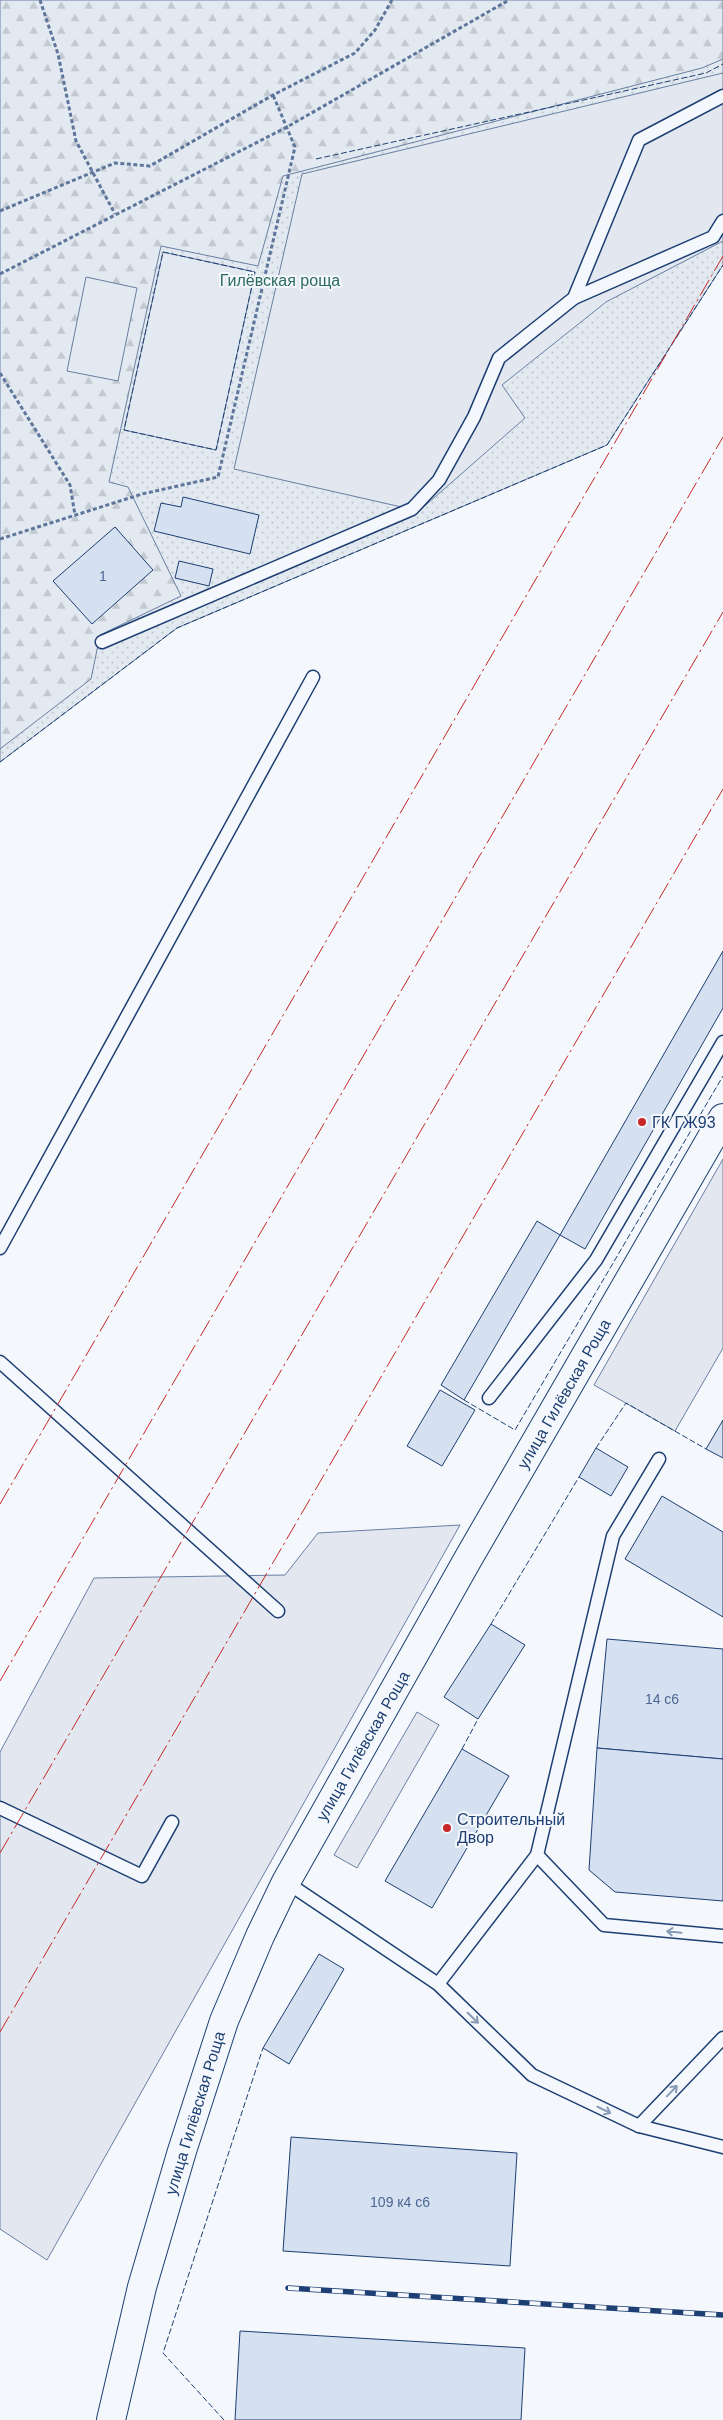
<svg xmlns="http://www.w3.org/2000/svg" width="723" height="2420" viewBox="0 0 723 2420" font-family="Helvetica,sans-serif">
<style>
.grass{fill:url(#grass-dots);stroke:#687fa3}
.forest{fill:url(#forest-firs);stroke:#687fa3}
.pitch{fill:#e3e9f0;stroke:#687fa3}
.parking{fill:#e3e8f0;stroke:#687fa3}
.building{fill:#d5e0f0;stroke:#1d3f73}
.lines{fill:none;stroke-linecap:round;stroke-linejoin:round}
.lane-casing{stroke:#1d3f73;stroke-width:15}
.secondary-casing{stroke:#1d3f73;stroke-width:30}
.path{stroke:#5e769c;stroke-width:3;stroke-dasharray:4 2.5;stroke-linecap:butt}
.lane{stroke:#f4f7fb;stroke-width:12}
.secondary{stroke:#f4f7fb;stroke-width:28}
.rail-casing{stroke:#1d3f73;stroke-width:5.5}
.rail{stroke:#f4f7fb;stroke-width:4;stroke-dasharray:11;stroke-linecap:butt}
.fence{stroke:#1d3f73;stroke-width:1;stroke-dasharray:6 2.5;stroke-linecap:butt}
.power{stroke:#c62828;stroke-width:1;stroke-dasharray:18 4 2.5 4;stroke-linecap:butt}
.oneway{stroke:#889bb7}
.poi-dot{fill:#c62828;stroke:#f4f7fb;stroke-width:2}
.labels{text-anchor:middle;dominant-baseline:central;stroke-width:4;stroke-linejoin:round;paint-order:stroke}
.number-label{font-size:14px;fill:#4b6792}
.park-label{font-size:16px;fill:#2c6c60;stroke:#f4f7fb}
.poi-label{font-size:16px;fill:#1d3f73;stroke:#f4f7fb;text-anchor:start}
.street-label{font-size:16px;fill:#1d3f73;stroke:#f4f7fb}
</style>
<defs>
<pattern id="grass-dots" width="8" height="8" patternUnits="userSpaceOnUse" patternTransform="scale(1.25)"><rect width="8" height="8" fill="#e3e9f0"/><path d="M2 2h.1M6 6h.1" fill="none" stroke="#c2c9d1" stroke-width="1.8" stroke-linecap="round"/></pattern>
<pattern id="forest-firs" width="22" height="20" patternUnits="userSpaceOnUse" patternTransform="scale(1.25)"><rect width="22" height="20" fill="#e3e9f0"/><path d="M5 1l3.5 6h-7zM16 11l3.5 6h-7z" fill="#c2c9d1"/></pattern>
</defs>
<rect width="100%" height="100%" fill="#f4f7fb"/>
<polygon class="grass" points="0,0 723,0 723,265 607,445 177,628 0,762"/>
<polygon class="forest" points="0,0 723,0 723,59 702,68 283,176 258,266 161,246 109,482 128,487 181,596 100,635 91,679 0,749"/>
<g class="pitch">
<polygon points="163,252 255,272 216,450 124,430"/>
<polygon points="86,277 137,288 118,381 67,371"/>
</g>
<g class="parking">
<polygon points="723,73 723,241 606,302 502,385 525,418 419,511 234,469 302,174"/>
<polygon points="723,1159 723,1348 675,1431 594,1385"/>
<polygon points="460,1525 47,2260 0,2229 0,1752 94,1578 285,1575 318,1533"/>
<polygon points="417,1712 439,1725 357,1868 334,1855"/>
</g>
<g class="building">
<polygon points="183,497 259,515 250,554 154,531 161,503 181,507"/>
<polygon points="115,527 153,570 92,624 53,581"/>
<polygon points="179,561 213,569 209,586 175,578"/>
<polygon points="723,951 723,1008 585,1249 560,1235"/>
<polygon points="537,1221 560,1235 464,1400 441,1385"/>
<polygon points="440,1390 475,1410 442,1466 407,1446"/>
<polygon points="723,1420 723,1458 706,1449"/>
<polygon points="596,1448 628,1467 611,1496 579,1477"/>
<polygon points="662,1496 723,1532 723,1617 625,1559"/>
<polygon points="491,1624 525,1645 478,1719 444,1697"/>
<polygon points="607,1639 723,1649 723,1759 597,1748"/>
<polygon points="597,1748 723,1759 723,1901 615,1892 589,1870"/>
<polygon points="462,1749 509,1776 432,1908 385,1881"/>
<polygon points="319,1954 344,1969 289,2064 263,2048"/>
<polygon points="291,2137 517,2153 510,2266 283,2251"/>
<polygon points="240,2331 525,2348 521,2420 235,2420"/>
</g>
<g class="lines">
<g class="lane-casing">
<g id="lane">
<polyline points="574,298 713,237 723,221"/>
<polyline points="102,642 412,509 439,480 474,417 499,358 574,298 639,140 723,96"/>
<polyline points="0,1248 313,677"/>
<polyline points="0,1362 278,1611"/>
<polyline points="489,1398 596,1260 723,1042"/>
<polyline points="0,1808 142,1876 172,1822"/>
<polyline points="537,1855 604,1925 723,1936"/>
<polyline points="286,1882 438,1984 532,2075 639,2126 723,2147"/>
<polyline points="438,1984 537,1855 613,1536 659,1459"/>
<polyline points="639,2126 723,2038"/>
</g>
</g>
<g class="secondary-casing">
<polyline id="secondary" points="111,2420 142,2287 182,2151 224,2021 260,1936 286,1882 468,1559 723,1118"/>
</g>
<g class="path">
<polyline points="40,0 58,54 76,141 115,214"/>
<polyline points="0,211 115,163 150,166 273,95 355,53 375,30 392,0"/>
<polyline points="0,274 287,127 509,0"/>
<polyline points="0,373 70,485 75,515"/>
<polyline points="0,539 142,494 218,477 295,147 273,95"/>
</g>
<use href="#lane" class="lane"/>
<use href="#secondary" class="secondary"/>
<g class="rail-casing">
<polyline id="rail" points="288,2288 723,2315"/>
</g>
<use href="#rail" class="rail"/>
<g class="fence">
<polyline points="316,159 706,73 723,64"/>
<polygon points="163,252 255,272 216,450 124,430"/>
<polyline points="0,762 177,628 607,445 723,265"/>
<polyline points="464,1400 515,1430 723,1076"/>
<polyline points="596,1448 626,1403 706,1449"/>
<polyline points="491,1624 579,1477"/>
<polyline points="462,1749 478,1719"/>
<polyline points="224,2420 163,2353 263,2048"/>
</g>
<g class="power">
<polyline points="0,1504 723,256"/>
<polyline points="0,1681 723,437"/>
<polyline points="0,1853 723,612"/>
<polyline points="0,2032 723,789"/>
</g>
</g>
<defs><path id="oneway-shaft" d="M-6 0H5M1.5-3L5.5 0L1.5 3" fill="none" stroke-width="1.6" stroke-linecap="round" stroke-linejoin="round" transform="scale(1.25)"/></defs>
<g class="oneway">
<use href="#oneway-shaft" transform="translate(674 1932) rotate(-174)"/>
<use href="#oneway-shaft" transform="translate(473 2018) rotate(44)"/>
<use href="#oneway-shaft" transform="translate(672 2091) rotate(-46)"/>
<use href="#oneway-shaft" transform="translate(604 2110) rotate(26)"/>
</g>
<g class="poi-dot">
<circle cx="642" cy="1122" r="5"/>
<circle cx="447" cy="1828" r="5"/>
</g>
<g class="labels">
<g class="number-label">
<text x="103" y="576">1</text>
<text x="662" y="1699">14 с6</text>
<text x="400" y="2202">109 к4 с6</text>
</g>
<g class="park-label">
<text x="280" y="280">Гилёвская роща</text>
</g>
<g class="poi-label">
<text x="652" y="1122">ГК ГЖ93</text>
<text x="457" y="1819">Строительный<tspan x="457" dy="18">Двор</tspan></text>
</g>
<g class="street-label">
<text transform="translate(564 1394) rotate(-60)">улица Гилёвская Роща</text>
<text transform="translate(363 1746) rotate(-60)">улица Гилёвская Роща</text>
<text transform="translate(195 2113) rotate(-73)">улица Гилёвская Роща</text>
</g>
</g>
</svg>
